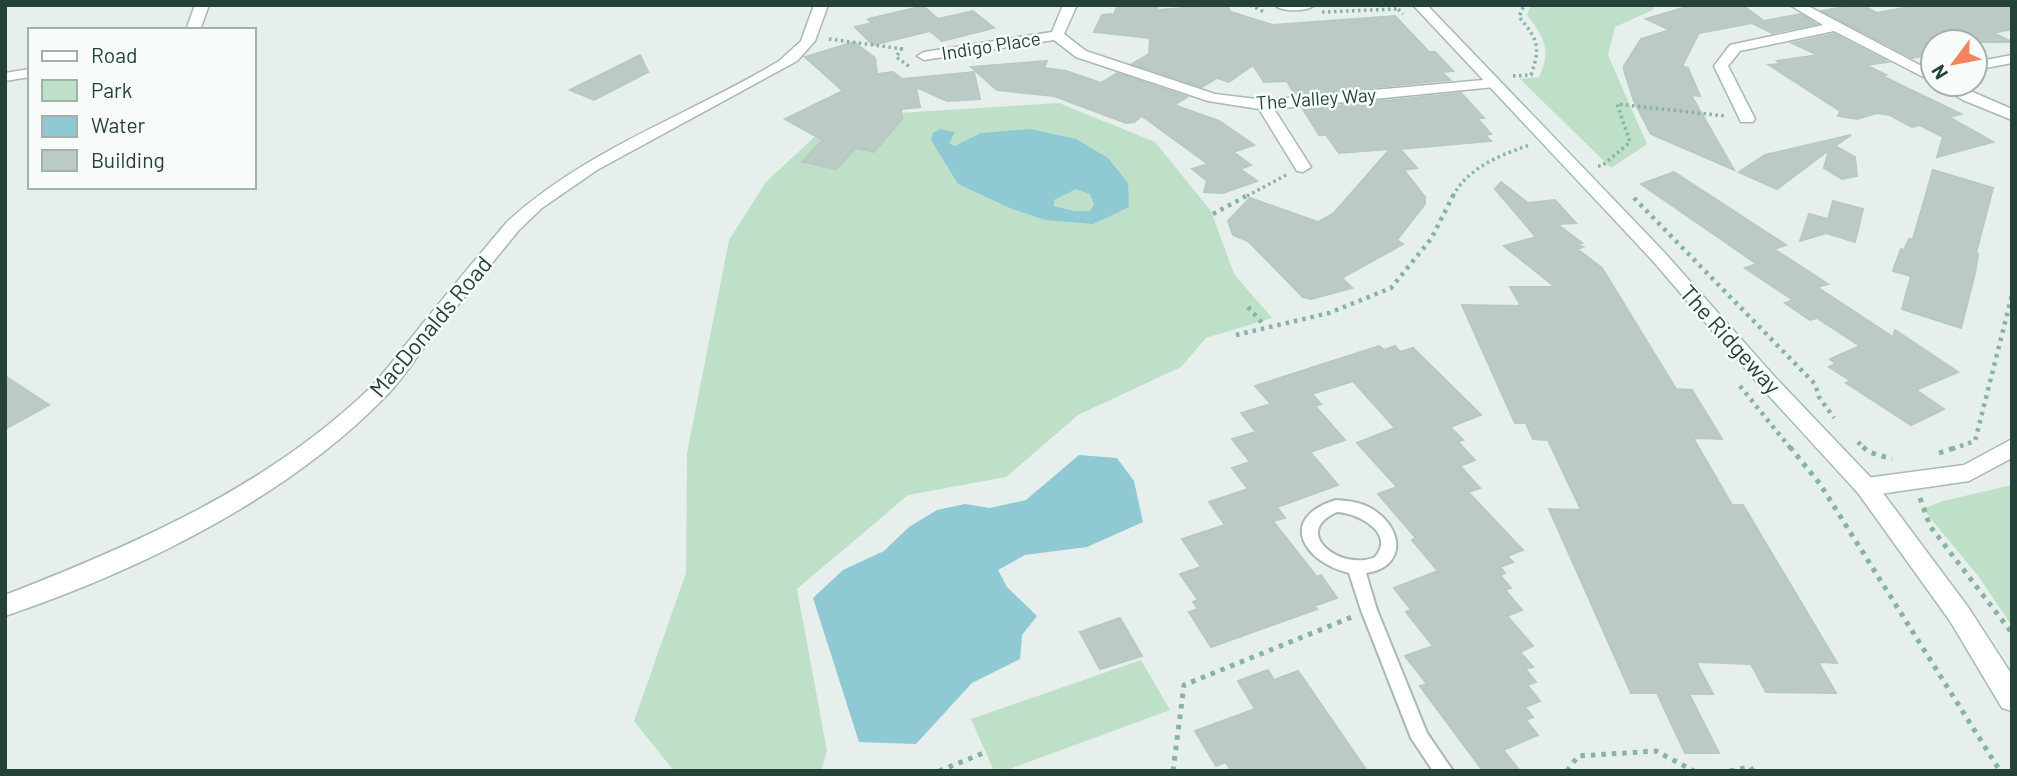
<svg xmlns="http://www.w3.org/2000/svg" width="2017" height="776" viewBox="0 0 2017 776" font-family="Barlow,sans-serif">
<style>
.green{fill:#bfe0c8}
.water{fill:#8ec9d4;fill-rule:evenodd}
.building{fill:#bbcac4;stroke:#b8c9c2;stroke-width:2}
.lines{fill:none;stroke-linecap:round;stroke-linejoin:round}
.lane-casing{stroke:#a8b8b2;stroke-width:4}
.street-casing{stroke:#a8b8b2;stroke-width:3}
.secondary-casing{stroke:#a4bbb3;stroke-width:3}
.path-far2{stroke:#86b3a5;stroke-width:3.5;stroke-dasharray:2.5 3.5;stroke-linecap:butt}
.path-far1{stroke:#86b3a5;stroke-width:4.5;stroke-dasharray:3.5 5;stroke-linecap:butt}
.path{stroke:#86b3a5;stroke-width:5;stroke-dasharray:4.5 6;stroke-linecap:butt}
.lane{fill:#fff;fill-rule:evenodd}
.street{fill:#fff;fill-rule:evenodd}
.secondary{fill:#fff;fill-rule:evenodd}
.labels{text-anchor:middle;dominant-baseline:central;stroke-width:5;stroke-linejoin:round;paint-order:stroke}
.far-street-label{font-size:19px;fill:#24423a;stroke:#f7fbf9}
.street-label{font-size:23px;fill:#24423a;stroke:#f7fbf9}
</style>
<rect width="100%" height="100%" fill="#e6efeb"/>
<g class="green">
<path d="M1531,5H1654L1653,10L1615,27L1608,55L1647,144L1611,168L1520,79L1539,77C1552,50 1544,37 1527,15Z"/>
<polygon points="1059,103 1155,142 1211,211 1234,274 1272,318 1206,338 1181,367 1078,415 1006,477 908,495 797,589 827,751 821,771 674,771 634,721 686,573 687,453 729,240 766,182 836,117"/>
<polygon points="2012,485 2012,626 1979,577 1923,509 1943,501"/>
<polygon points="1141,660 1170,710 1004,771 994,771 971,719"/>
</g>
<g class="water">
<path d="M940,129L955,132L949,143L955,146L981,133L1030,129L1076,139L1108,158L1128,183L1129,207L1093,224L1045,220L1012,209L958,184L931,140L933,133ZM1076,189L1090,194L1094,204L1090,211H1074L1054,206V200Z"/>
<polygon points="1079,455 1117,458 1134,481 1143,522 1087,547 1025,555 998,570 1007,587 1037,616 1022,635 1020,659 972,683 916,744 859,742 813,598 843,570 884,551 909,527 937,510 965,504 990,508 1026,500"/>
</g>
<g class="building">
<polygon points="1118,5 1158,5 1157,10 1226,5 1231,12 1273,25 1395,16 1429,52 1435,52 1453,71 1442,72 1450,80 1295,95 1287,81 1264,82 1253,65 1229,82 1217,78 1202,87 1132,64 1149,54 1150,38 1094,32 1102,15 1114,14"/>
<polygon points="1693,5 1742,5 1764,21 1801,14 1816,24 1772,33 1752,23 1699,33 1682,66 1688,68 1700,96 1691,95 1734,170 1651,134 1634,101 1624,70 1624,66 1641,39 1670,30 1646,19"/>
<polygon points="1855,5 1862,5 1877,13 1919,5 2012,5 2012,29 1993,33 2012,42 1933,42 1933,54 1912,58 1822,11"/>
<polygon points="923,6 938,19 973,11 994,28 942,41 930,31 873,45 855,27 872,23 868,19"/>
<polygon points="1834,34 1888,62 1866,65 1886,75 1882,76 1961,114 1949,117 1993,142 1937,157 1943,137 1920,125 1912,127 1890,115 1877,113 1857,119 1838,116 1840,111 1769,65 1780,64 1777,61 1818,55 1792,43"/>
<polygon points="854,42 875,58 877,74 893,72 902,79 974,72 980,99 947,101 916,87 920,107 901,109 902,119 874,152 856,148 836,169 802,162 823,140 785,119 843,91 805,57"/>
<polygon points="640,55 648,72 594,100 570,90"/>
<polygon points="1047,61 1044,68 1066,71 1101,83 1117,73 1187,97 1174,105 1219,121 1254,145 1233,152 1251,165 1240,169 1257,181 1223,193 1204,192 1207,181 1192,169 1208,164 1142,116 1134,122 1126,123 1054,96 997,90 971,67"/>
<polygon points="1461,93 1484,118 1477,118 1491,134 1485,135 1491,141 1400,149 1417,168 1404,170 1425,197 1425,204 1397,240 1403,244 1342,278 1352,288 1311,299 1303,297 1248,241 1233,235 1228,221 1250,198 1318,222 1334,213 1390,149 1339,153 1326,135 1319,135 1303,109"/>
<polygon points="1851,135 1835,146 1855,157 1857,176 1842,179 1824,168 1829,150 1777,189 1739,172 1765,155"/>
<polygon points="1933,170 1993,188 1976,253 1978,254 1975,273 1961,328 1902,309 1911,276 1893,271 1901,249 1904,250 1909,239 1913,239"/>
<polygon points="1674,172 1786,245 1774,249 1828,284 1817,287 1893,337 1895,330 1958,372 1916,390 1944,409 1911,425 1846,383 1851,381 1829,367 1836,364 1830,359 1860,346 1817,318 1810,320 1785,303 1793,300 1745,268 1757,264 1641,184"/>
<polygon points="1501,182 1528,203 1555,200 1576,223 1557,224 1582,243 1578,244 1583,247 1577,249 1602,268 1676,389 1692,390 1722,439 1693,438 1732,505 1743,505 1837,663 1818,662 1836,693 1766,692 1751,664 1696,662 1713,694 1689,694 1719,753 1685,753 1657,693 1631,693 1549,509 1581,510 1548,440 1533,439 1526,423 1515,423 1462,305 1521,306 1510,287 1555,287 1504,246 1536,237 1495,189"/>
<polygon points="1833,201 1863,209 1855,242 1826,233 1800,241 1809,214 1828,219"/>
<polygon points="1379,346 1384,350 1395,346 1400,352 1413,348 1481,415 1450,427 1463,440 1458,442 1475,460 1460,466 1480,488 1468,492 1523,550 1507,556 1513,562 1500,567 1505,573 1500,575 1511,588 1505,590 1522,610 1507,616 1533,646 1520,652 1533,667 1525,669 1536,682 1527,685 1540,701 1525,707 1533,717 1526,720 1538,735 1503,750 1520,771 1483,771 1420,686 1427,684 1405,656 1433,646 1406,612 1411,610 1394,588 1438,571 1412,540 1416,538 1378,494 1397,487 1357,443 1395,428 1353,381 1312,394 1321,404 1315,406 1345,440 1310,452 1338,485 1277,507 1285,518 1273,521 1317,577 1321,575 1337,598 1314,606 1317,609 1211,647 1189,612 1198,609 1193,602 1198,600 1180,574 1201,567 1182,539 1225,525 1209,502 1248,489 1232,468 1250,462 1232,439 1256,432 1241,413 1271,404 1255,386"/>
<polygon points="5,376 49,405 5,429"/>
<polygon points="1120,618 1142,656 1100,669 1080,632"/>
<polygon points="1268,670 1274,680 1298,671 1367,771 1231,771 1226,762 1216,766 1195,731 1255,709 1238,681"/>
</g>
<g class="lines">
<g class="lane-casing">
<path id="lane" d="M1336,500C1351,501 1366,503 1378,513C1405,534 1403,568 1366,573L1377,610L1427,733L1453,771H1433L1411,738L1361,610L1349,573C1303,562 1277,518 1336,500ZM1337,512C1358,513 1396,533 1375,557C1343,572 1289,533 1337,512Z"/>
</g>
<g class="street-casing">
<g id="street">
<polygon points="195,5 209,5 200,30 186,30"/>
<path d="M814,5H828L815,41L797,61L597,170L542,208L519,230C488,268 457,306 426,345C412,363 400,383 383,399C285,499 138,571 5,616V595C136,544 265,488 368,390C384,374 397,355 412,337C443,298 475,260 507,222C586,149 688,116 779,61L801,41Z"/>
<polygon points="1063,5 1077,5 1064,34 1086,51 1215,94 1264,100 1494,79 1501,83 1494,87 1274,109 1311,167 1303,172 1297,171 1259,109 1208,101 1076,57 1054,40 924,60 917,56 924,52 1052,32"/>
<path d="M1274,5H1315C1306,12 1283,12 1274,5Z"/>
<polygon points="1790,5 1806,5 1933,72 1933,82 1834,31 1740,51 1728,66 1755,119 1753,122 1741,122 1714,66 1730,45 1823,25"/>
<polygon points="2012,55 2012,63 1975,70 1975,62"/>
<polygon points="30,69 30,77 5,81 5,73"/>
<polygon points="1936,84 1954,84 2012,109 2012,120 1963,100"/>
<polygon points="2012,439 2012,458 1969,481 1866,496 1858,493 1855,487 1858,481 1866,478 1964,465"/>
</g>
</g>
<g class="secondary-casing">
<polygon id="secondary" points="1413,5 1427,5 1664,252 1774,376 1874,481 1968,607 2012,675 2012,711 2002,708 1950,621 1858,493 1760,386 1652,260"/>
</g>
<g class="path-far2">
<polyline points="1250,5 1264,12"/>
<polyline points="1394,5 1403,14"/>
<polyline points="1322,12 1397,9"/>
<polyline points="829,39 903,49"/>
<polyline points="902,48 896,57 910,67"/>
<path d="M1513,76L1531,75C1541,46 1538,40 1519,17L1524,5"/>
<polyline points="1598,166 1602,166 1630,142 1617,104 1725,116"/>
<polyline points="1247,196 1286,175"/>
<path d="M1453,196C1467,168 1502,154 1530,145"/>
</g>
<g class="path-far1">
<polyline points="1634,198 1815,384 1819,397 1834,418"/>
<polyline points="1213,214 1250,194"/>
<polyline points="1248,307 1265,326"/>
<polyline points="1236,335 1329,313 1391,288 1431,239 1454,194"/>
<polyline points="1740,386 1791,449"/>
<polyline points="1858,442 1865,449"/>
<polyline points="1952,449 1975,441 2012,295"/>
</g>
<g class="path">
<polyline points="1790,447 1820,484 2000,771"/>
<polyline points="1863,447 1869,452 1892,459"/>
<polyline points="1939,453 1957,447"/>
<polyline points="1920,498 1930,526 2012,633"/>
<polyline points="939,771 986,752"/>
<polyline points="1173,771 1184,685 1352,617"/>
<polyline points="1567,771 1578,756 1656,751 1694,771"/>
<polyline points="1730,771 1750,767 1753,771"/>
</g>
<use href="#lane" class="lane"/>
<use href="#street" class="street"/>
<use href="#secondary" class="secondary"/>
</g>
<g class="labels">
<g class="far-street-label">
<text transform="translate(991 45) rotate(-9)">Indigo Place</text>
<text transform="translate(1316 98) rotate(-4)">The Valley Way</text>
</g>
<g class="street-label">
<text transform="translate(430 326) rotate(-50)">MacDonalds Road</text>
<text transform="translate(1731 339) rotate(48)">The Ridgeway</text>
</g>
</g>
<rect width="2017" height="776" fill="none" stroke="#24423a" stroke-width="14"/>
<rect x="28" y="28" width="228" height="161" fill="#f7fbf9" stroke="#a3b1ad" stroke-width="2"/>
<rect x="42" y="51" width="35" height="10" fill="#ffffff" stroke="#a3b1ad" stroke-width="2"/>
<text x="91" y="63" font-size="21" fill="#24423a">Road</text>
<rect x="42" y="80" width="35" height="21" fill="#bfe0c8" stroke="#a3b1ad" stroke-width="2"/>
<text x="91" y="98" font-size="21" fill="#24423a">Park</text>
<rect x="42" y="116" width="35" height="21" fill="#8ec9d4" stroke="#a3b1ad" stroke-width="2"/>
<text x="91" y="133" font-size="21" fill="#24423a">Water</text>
<rect x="42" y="150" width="35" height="21" fill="#bbcac4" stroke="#a3b1ad" stroke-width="2"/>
<text x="91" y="168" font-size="21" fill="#24423a">Building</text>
<g transform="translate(1954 63) rotate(238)"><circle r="33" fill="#f7fbf9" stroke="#a3b1ad" stroke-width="2"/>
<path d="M0-5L12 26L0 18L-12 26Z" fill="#f4845f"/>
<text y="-10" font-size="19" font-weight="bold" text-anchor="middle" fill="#24423a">N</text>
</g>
</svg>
